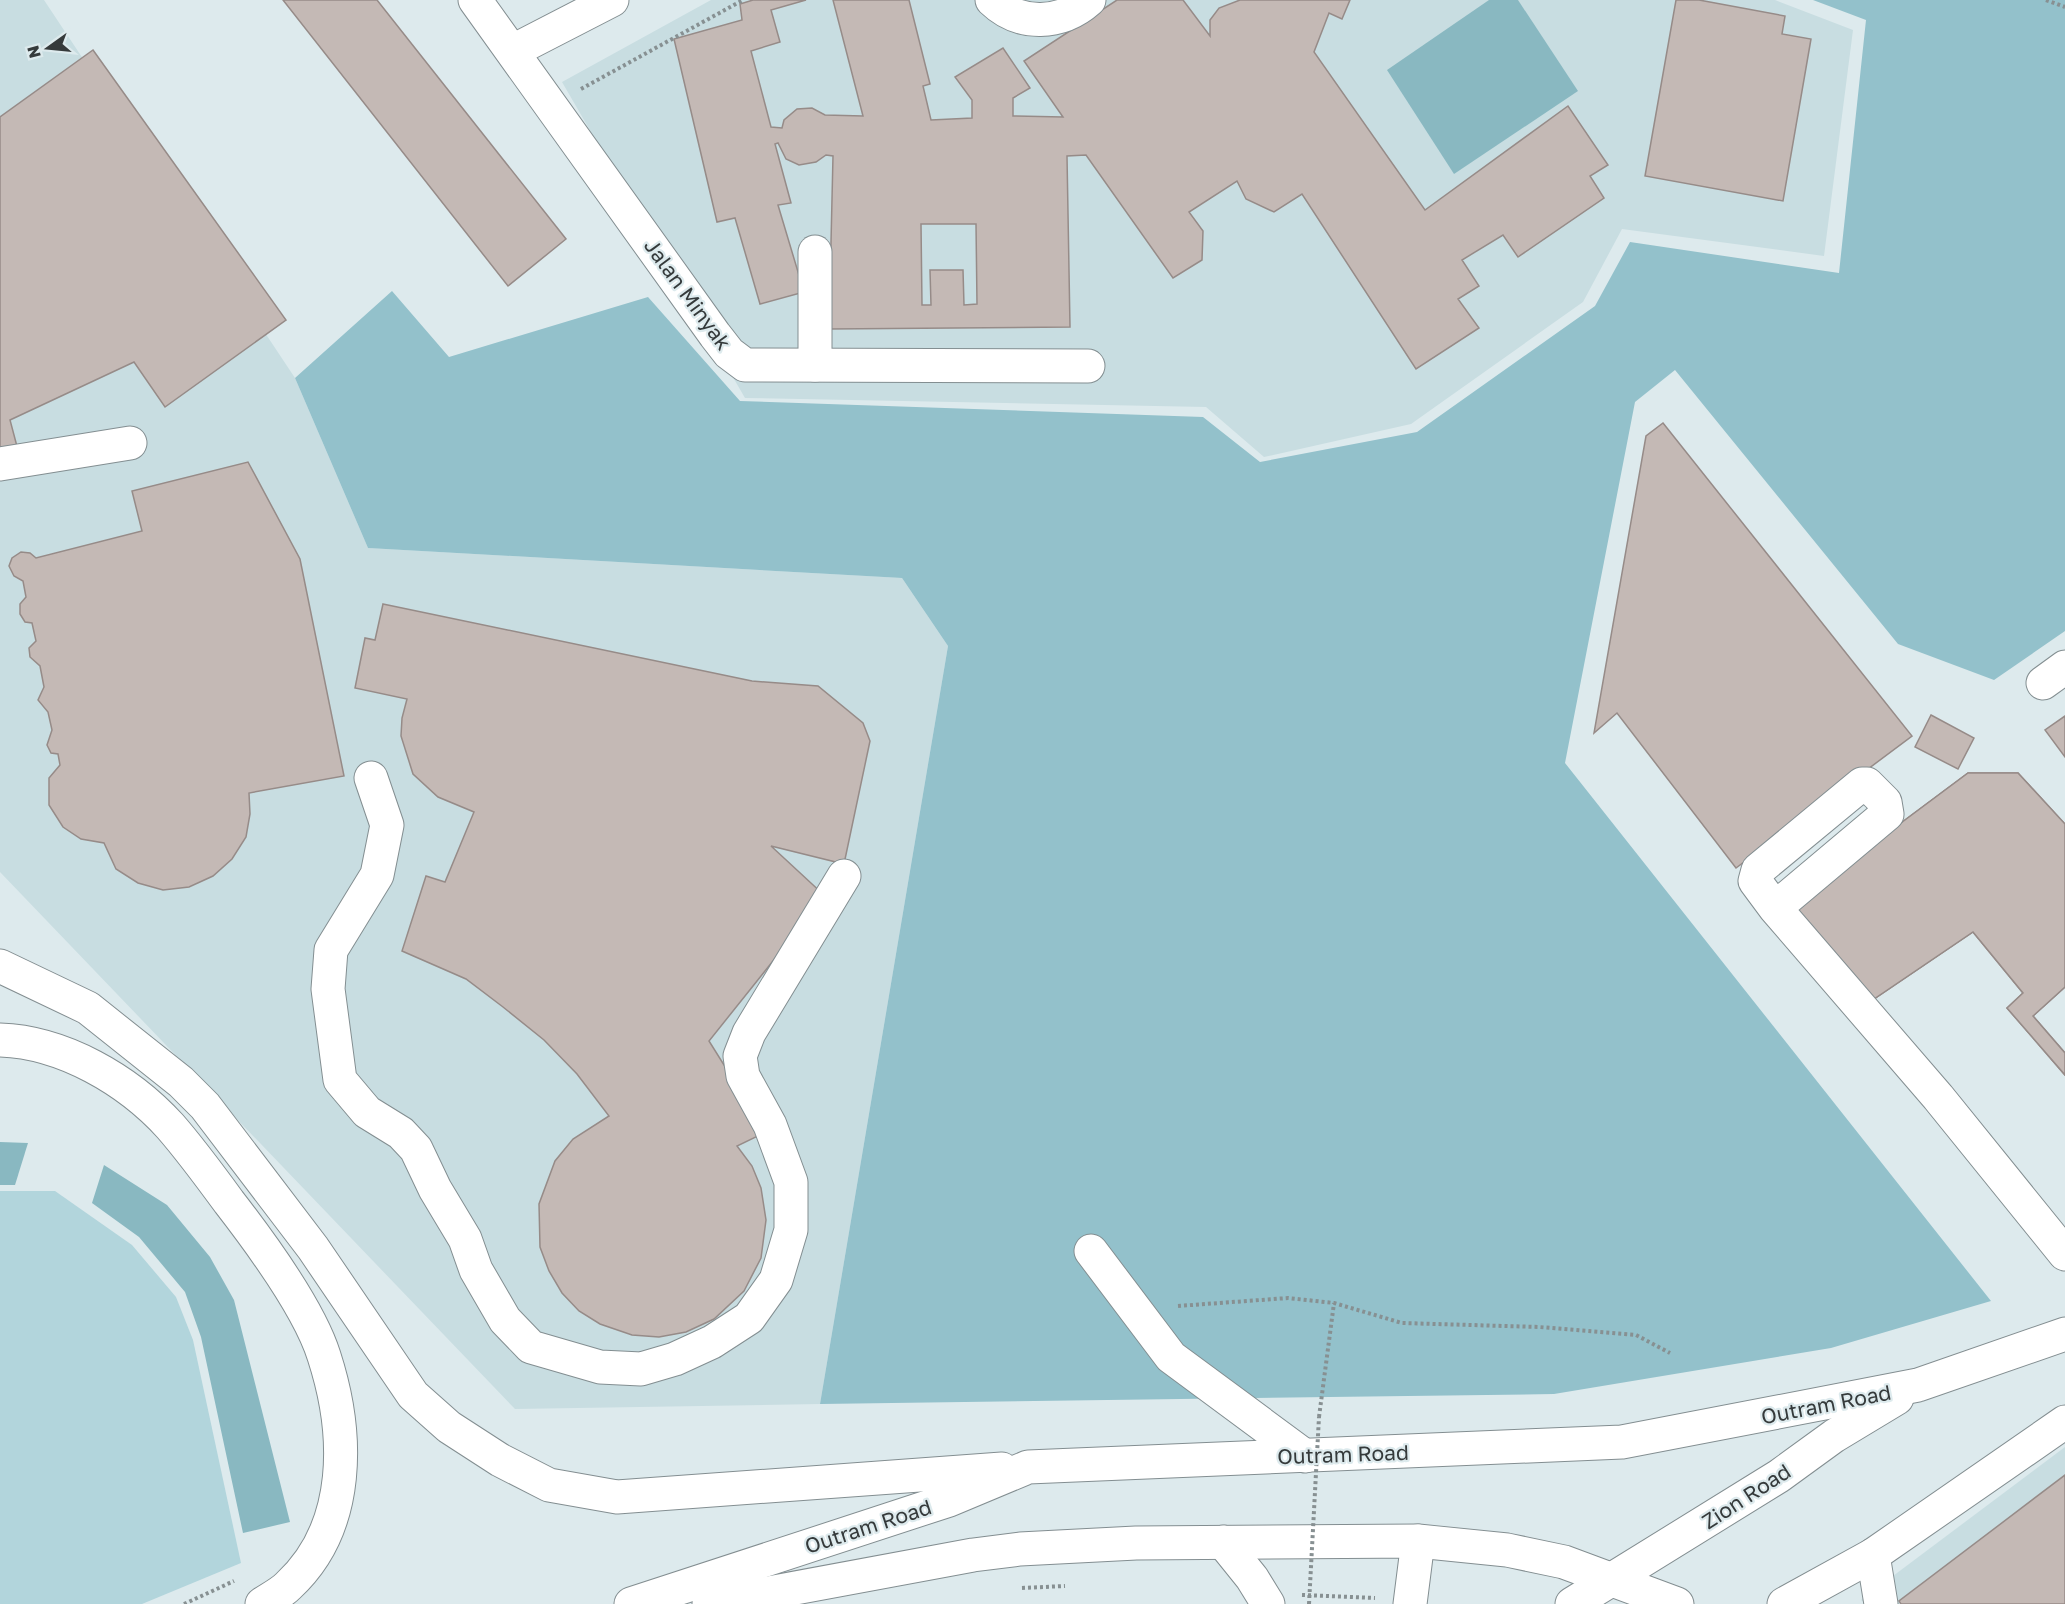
<svg xmlns="http://www.w3.org/2000/svg" width="2065" height="1604" viewBox="0 0 2065 1604" font-family="'Golos Text',sans-serif">
<style>
.built{fill:#c8dde1}
.green{fill:#b2d5dc}
.forest{fill:#93c1cb}
.water{fill:#89b8c1}
.building{fill:#c4b9b5;stroke:#968b88;stroke-width:1.5;fill-rule:evenodd}
.lines{fill:none;stroke-linecap:round;stroke-linejoin:round}
.minor-casing{stroke:#838e91;stroke-width:35}
.major-casing{stroke:#838e91;stroke-width:35}
.path{stroke:#879092;stroke-width:4;stroke-dasharray:3 3;stroke-linecap:butt}
.minor{stroke:#fff;stroke-width:33}
.major{stroke:#fff;stroke-width:33}
.path-bridge{stroke:#879092;stroke-width:4;stroke-dasharray:3 3;stroke-linecap:butt}
.labels{text-anchor:middle;dominant-baseline:central;stroke-width:4.5;stroke-linejoin:round;paint-order:stroke}
.street-label{font-size:21px;fill:#353a3b;stroke:#ddeaed}
</style>
<rect width="100%" height="100%" fill="#ddeaed"/>
<g class="built">
<polygon points="0,0 44,0 295,378 368,548 902,578 948,646 820,1404 515,1409 0,872"/>
<polygon points="711,0 1775,0 1853,30 1824,256 1622,229 1583,302 1411,424 1264,457 1206,407 745,398 562,82"/>
<polygon points="2065,1447 2065,1604 1866,1604 1861,1600"/>
</g>
<polygon class="green" points="0,1191 55,1191 132,1245 176,1297 193,1340 241,1563 142,1604 0,1604"/>
<polygon class="forest" points="1813,0 2065,0 2065,631 1994,680 1898,644 1675,370 1635,402 1565,763 1991,1301 1831,1348 1554,1394 820,1404 948,646 902,578 368,548 295,378 392,291 449,357 648,297 740,401 1203,417 1260,462 1417,432 1595,306 1630,242 1839,273 1866,20"/>
<g class="water">
<polygon points="1489,0 1518,0 1578,91 1454,174 1387,70"/>
<polygon points="0,1142 28,1143 15,1185 0,1185"/>
<polygon points="104,1165 167,1205 210,1257 234,1300 290,1522 243,1533 201,1337 185,1292 139,1237 92,1203"/>
</g>
<g class="building">
<polygon points="283,0 377,0 566,239 508,286"/>
<path d="M753,0H806L771,10L780,42L751,51L771,127L782,128L784,120L797,109L812,108L825,115L863,116L833,0H909L930,84L923,86L931,120L972,118V100L955,77L1003,48L1030,88L1013,98V116L1063,117L1024,61L1117,0H1183L1210,36V20L1219,8L1240,0H1350L1342,19L1329,13L1314,52L1425,210L1568,106L1608,165L1590,176L1604,198L1518,257L1503,235L1462,260L1479,286L1458,299L1479,328L1416,369L1302,194L1274,212L1246,199L1237,181L1189,212L1203,231L1202,260L1173,278L1086,155L1067,156L1070,327L829,329L833,156L826,155L816,162L799,165L786,159L778,143L775,144L791,203L778,205L804,292L760,304L735,218L717,222L674,39L742,20L740,4ZM921,224H976L977,304L964,305L963,270H930L931,305H922Z"/>
<polygon points="1676,0 1699,0 1785,16 1782,34 1811,39 1783,201 1645,176"/>
<polygon points="93,50 286,320 165,407 134,362 10,420 19,454 0,458 0,117"/>
<polygon points="1663,423 1912,736 1736,868 1617,713 1594,733 1646,436"/>
<polygon points="248,462 300,559 344,776 249,793 250,814 246,837 232,859 213,876 189,887 163,890 138,883 116,869 104,843 81,839 63,827 49,805 49,778 60,765 58,754 51,753 47,745 52,730 48,712 38,700 44,687 40,666 30,657 29,648 36,641 32,623 25,622 20,614 20,604 26,597 23,581 14,576 9,566 12,558 21,552 30,553 36,558 142,531 132,491"/>
<polygon points="383,604 752,681 818,686 863,723 870,741 844,864 771,846 825,896 709,1041 766,1132 737,1146 752,1166 761,1188 766,1220 761,1258 744,1291 714,1319 686,1332 659,1337 632,1335 600,1324 579,1311 562,1293 549,1271 540,1247 539,1204 555,1161 573,1139 609,1116 577,1074 544,1040 503,1007 466,979 402,951 426,876 445,882 474,812 438,797 413,774 401,736 402,718 407,699 355,688 365,638 375,640"/>
<polygon points="1931,715 1974,738 1958,769 1915,747"/>
<polygon points="2065,716 2065,757 2045,730"/>
<polygon points="1968,773 2018,773 2065,824 2065,987 2033,1016 2065,1053 2065,1075 2007,1008 2023,993 1973,932 1874,999 1791,905"/>
<polygon points="1968,773 2018,773 2065,824 2065,987 2033,1016 2065,1053 2065,1075 2007,1008 2023,993 1973,932 1874,999 1791,905"/>
<polygon points="2065,1475 2065,1604 1901,1604 1899,1601"/>
</g>
<g class="lines">
<g class="minor-casing">
<g id="minor">
<polyline points="475,0 715,335 729,353 745,365 1088,366"/>
<path d="M992,0C1020,27 1061,25 1089,0"/>
<polyline points="513,51 612,0"/>
<polyline points="815,252 815,365"/>
<polyline points="0,464 130,443"/>
<polyline points="2043,683 2065,667"/>
<polyline points="371,778 387,825 377,875 331,950 328,989 340,1080 367,1112 401,1133 416,1149 435,1189 465,1239 476,1270 505,1320 531,1347 600,1367 641,1369 675,1359 712,1342 749,1318 776,1280 791,1230 791,1182 770,1125 743,1076 740,1056 749,1033 844,876"/>
<polyline points="1775,908 1887,814 1885,802 1867,784 1862,784 1758,870 1755,881 1775,908 1938,1097 2065,1254"/>
<polyline points="1091,1251 1171,1357 1305,1456"/>
<polyline points="1223,1542 1252,1578 1268,1604"/>
<polyline points="1873,1555 1881,1604"/>
<polyline points="1410,1604 1418,1541"/>
<polyline points="1784,1604 1873,1555 2065,1422"/>
</g>
</g>
<g class="major-casing">
<g id="major">
<polyline points="0,966 88,1008 181,1082 205,1106 313,1248 413,1395 449,1427 500,1460 549,1485 617,1497 1002,1469"/>
<path d="M0,1040C63,1042 128,1080 170,1126C191,1150 210,1176 229,1202C260,1242 309,1308 324,1356C349,1433 352,1527 288,1586C281,1593 271,1598 262,1604"/>
<polyline points="631,1604 949,1500 1028,1467 1622,1442 1918,1385 2065,1334"/>
<polyline points="709,1604 973,1555 1020,1549 1136,1543 1418,1541 1507,1550 1564,1562 1677,1604"/>
<polyline points="1572,1604 1779,1476 1834,1436 1897,1398"/>
</g>
</g>
<g class="path">
<polyline points="2046,0 2065,7"/>
<polyline points="581,89 743,0"/>
<polyline points="1178,1306 1288,1298 1334,1303 1402,1323 1539,1327 1636,1335 1670,1353"/>
<polyline points="1319,1417 1334,1303"/>
<polyline points="1022,1588 1065,1586"/>
<polyline points="1302,1595 1375,1598"/>
<polyline points="184,1604 234,1581"/>
</g>
<use href="#minor" class="minor"/>
<use href="#major" class="major"/>
<polyline class="path-bridge" points="1309,1604 1319,1417"/>
</g>
<g class="labels">
<g class="street-label">
<text transform="translate(688 294) rotate(54)">Jalan Minyak</text>
<text transform="translate(1826 1404) rotate(-11)">Outram Road</text>
<text transform="translate(1343 1454) rotate(-2)">Outram Road</text>
<text transform="translate(1746 1496) rotate(-33)">Zion Road</text>
<text transform="translate(868 1526) rotate(-18)">Outram Road</text>
</g>
</g>
<g transform="translate(48 48) rotate(255)" stroke="#ddeaed" stroke-width="4.5" paint-order="stroke">
<path d="M0-4.5L10 22L0 15L-10 22Z" fill="#353a3b"/>
<text y="-9" font-size="16" font-weight="bold" text-anchor="middle" fill="#353a3b">N</text>
</g>
</svg>
